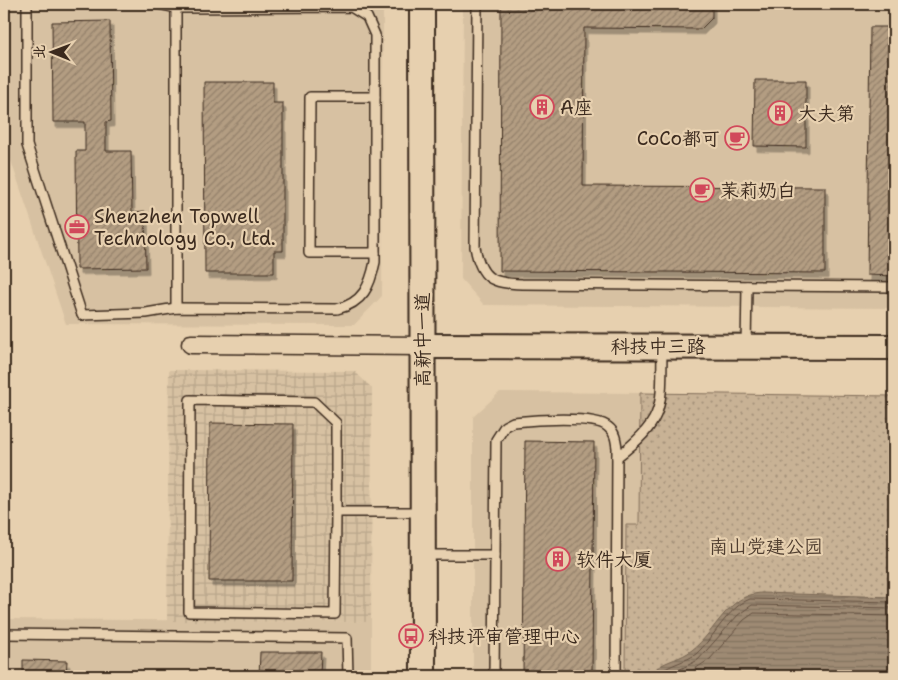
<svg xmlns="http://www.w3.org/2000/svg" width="898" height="680" viewBox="0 0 898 680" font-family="'Shantell Sans','LXGW WenKai TC',sans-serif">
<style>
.built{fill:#d7c1a2}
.industrial{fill:url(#industrial-grid)}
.park{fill:url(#park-dots);stroke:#826e5a}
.water{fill:url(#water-rules);stroke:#766451}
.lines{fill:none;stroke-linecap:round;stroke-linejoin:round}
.shore{stroke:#635040;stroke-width:1}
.building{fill:url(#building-hatch);stroke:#3b2a1e;filter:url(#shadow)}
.lane-casing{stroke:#3b2a1e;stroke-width:12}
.street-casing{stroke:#3b2a1e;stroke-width:21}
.secondary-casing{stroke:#3b2a1e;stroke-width:28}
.lane{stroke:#e7d0af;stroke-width:9}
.street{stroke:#e7d0af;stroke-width:18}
.secondary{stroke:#e7d0af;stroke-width:24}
.labels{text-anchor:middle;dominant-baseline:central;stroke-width:4.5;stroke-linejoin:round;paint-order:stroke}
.poi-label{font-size:19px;fill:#3b2a1e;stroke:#e7d0af;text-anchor:start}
.street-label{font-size:19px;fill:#3b2a1e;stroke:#e7d0af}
.park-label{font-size:19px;fill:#503e30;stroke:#e7d0af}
</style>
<defs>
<pattern id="industrial-grid" width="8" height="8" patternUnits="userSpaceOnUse" patternTransform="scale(1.25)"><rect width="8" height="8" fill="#d7c1a2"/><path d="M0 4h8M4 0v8" fill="none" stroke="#b9a68b"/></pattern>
<pattern id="park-dots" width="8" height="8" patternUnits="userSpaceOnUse" patternTransform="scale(1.25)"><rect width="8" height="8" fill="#c8b295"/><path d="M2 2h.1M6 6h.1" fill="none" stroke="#a49179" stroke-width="1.8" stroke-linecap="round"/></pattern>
<pattern id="water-rules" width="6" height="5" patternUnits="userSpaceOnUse" patternTransform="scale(1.25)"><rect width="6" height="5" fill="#9e8a73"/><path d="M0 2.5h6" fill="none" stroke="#82715e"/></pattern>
<pattern id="building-hatch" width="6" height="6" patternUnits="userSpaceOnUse" patternTransform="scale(1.25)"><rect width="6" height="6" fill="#b39d82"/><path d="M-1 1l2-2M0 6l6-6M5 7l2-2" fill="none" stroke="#93806a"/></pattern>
<filter id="shadow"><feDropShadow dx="3" dy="5.5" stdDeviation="0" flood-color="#0004"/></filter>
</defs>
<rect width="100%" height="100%" fill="#e7d0af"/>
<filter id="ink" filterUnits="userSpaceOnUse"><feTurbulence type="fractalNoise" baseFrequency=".02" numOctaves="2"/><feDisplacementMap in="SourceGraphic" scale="10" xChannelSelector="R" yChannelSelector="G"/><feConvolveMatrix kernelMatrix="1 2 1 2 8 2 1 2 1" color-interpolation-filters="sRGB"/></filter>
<g filter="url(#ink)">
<g class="built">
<polygon points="4,4 383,4 382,296 354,325 66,324 4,140"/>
<polygon points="463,4 894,4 894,308 484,305 461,279"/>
<polygon points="500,392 640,393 639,525 626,525 625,676 473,676 473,417"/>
<polygon points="4,619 371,622 371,676 4,676"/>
</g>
<polygon class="industrial" points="169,370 354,371 372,388 371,622 167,621"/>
<polygon class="park" points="640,393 894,396 894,676 625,676 626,525 639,525"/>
<path class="water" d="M761,593L894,597V676H656L657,668C668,660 681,659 692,650C716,632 727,595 761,593Z"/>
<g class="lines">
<g class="shore">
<path d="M660,676L661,672C671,664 685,662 696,654C714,638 727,608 750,599L894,602"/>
<polyline points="667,676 698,660 738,615 752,605 894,608"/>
<polyline points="684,676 710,659 744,620 754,613 894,616"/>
</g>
</g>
<g class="building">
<polygon points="501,4 712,4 712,18 701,29 584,28 583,186 825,187 825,273 500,271"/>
<polygon points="110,21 111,121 106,122 106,151 131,151 132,212 145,211 146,268 77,269 76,151 85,151 85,122 53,122 52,22"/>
<polygon points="870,27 894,27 894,276 867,275"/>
<polygon points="755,80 806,80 806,147 754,146"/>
<polygon points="204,82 273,82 273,103 283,103 283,251 274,251 274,273 205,273"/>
<polygon points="210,423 293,424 292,581 209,581"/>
<polygon points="525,441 594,442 592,676 523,676"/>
<polygon points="260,652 321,652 320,676 259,676"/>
<polygon points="23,660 67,661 66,676 23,676"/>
</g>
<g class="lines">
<g class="lane-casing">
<g id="lane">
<path d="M27,4V145L82,315L146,313L176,308L337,309C363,303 370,286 375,262V35L367,17L351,7L176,8L158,4"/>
<path d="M477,4L475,247C481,279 491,283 522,284L894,287"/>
<polyline points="176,8 176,308"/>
<polyline points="375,97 310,97 309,253 375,253"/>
<polyline points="746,346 747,286"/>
<path d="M617,457C667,419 661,405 662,347"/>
<polyline points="336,512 335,614 189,612 190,400 314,402 336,423 336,512 421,512"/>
<polyline points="423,555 495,555"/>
<polyline points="4,634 347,638 348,676"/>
<path d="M494,676L496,440L505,426L513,422C531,420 596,415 608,427C615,432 616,440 617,448L616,676"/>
</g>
</g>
<g class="street-casing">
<polyline id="street" points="191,344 422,346"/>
</g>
<g class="secondary-casing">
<g id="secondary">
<polyline points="422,4 423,676"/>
<polyline points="422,346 894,347"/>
</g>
</g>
<use href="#lane" class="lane"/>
<use href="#street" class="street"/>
<use href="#secondary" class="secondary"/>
</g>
</g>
<defs>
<g id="building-ring" transform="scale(1.25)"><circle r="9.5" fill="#e7d0af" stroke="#d1495b" stroke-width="1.5"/><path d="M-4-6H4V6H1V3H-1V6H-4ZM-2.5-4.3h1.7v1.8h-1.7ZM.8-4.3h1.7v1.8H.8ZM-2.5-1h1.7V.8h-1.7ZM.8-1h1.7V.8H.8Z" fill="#d1495b"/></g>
<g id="cafe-ring" transform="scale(1.25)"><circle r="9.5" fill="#e7d0af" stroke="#d1495b" stroke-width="1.5"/><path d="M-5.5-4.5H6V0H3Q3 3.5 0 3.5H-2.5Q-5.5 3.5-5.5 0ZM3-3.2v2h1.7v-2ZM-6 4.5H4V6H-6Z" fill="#d1495b"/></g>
<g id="office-ring" transform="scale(1.25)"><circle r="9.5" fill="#e7d0af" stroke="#d1495b" stroke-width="1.5"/><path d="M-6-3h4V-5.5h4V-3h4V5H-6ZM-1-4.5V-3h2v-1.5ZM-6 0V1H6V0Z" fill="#d1495b"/></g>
<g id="bus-ring" transform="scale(1.25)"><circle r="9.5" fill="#e7d0af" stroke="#d1495b" stroke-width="1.5"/><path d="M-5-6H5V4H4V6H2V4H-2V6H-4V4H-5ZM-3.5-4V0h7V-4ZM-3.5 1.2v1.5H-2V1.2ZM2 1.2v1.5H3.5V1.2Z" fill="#d1495b"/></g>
</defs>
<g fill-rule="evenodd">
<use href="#building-ring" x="542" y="107"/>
<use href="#building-ring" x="780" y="113"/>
<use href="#cafe-ring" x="737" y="138"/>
<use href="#cafe-ring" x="702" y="190"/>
<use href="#office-ring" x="77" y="227"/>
<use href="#building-ring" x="558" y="559"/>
<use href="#bus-ring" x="411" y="636"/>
</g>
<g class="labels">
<g class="poi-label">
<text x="560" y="107">A座</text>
<text x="798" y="113">大夫第</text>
<text x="720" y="138" text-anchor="end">CoCo都可</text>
<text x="720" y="190">茉莉奶白</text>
<text x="94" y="216">Shenzhen Topwell<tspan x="94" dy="22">Technology Co., Ltd.</tspan></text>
<text x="576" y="559">软件大厦</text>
<text x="428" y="636">科技评审管理中心</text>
</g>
<g class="street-label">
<text transform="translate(422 340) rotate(-90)">高新中一道</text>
<text x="658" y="346">科技中三路</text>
</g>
<g class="park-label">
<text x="766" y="546">南山党建公园</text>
</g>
</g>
<rect width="898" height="680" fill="none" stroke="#e7d0af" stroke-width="20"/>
<rect x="10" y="10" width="878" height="660" fill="none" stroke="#3b2a1e" stroke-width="2" filter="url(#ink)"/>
<g transform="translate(52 52) rotate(271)" stroke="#e7d0af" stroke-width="4" paint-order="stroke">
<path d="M0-4L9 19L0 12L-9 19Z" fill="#3b2a1e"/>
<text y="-8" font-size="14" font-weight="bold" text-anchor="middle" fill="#3b2a1e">北</text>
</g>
</svg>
